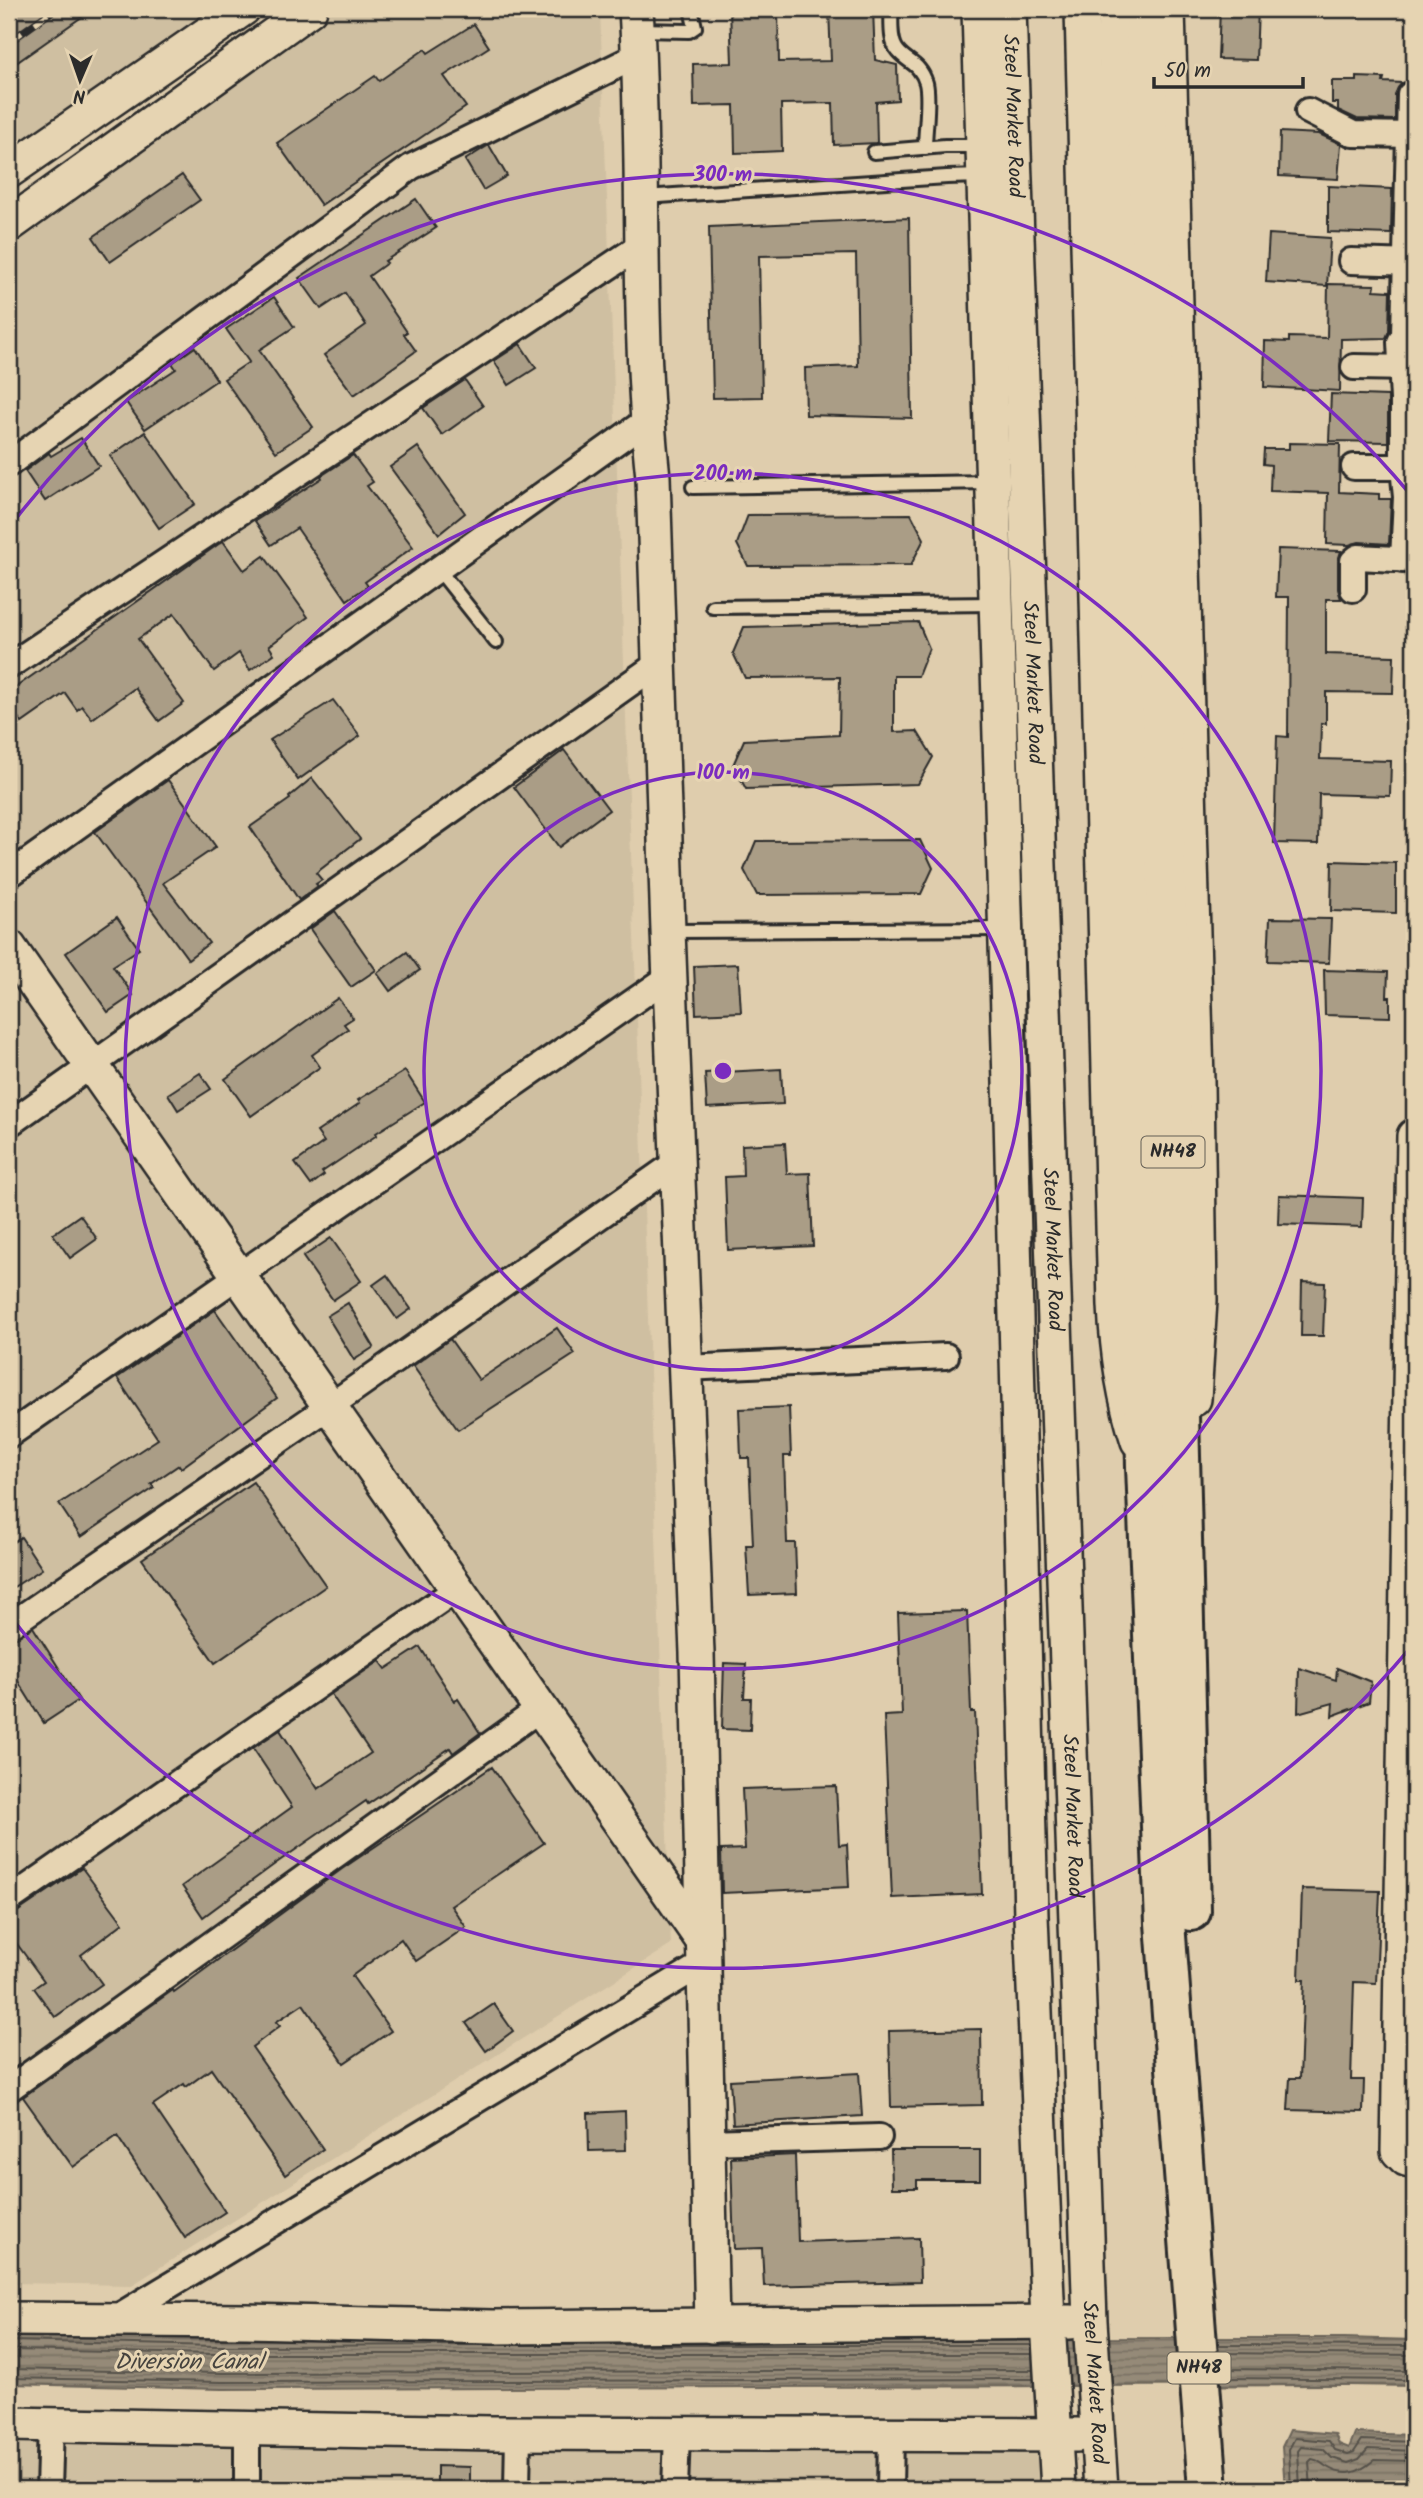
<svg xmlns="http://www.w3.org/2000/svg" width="1423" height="2498" viewBox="0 0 1423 2498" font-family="Kalam,sans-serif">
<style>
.built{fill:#cfbfa1}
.water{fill:url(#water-rules);stroke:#6b6459;stroke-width:2}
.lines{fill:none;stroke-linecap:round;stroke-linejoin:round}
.shore{stroke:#55514a;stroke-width:2}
.building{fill:#aa9d86;stroke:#2b2b2b;stroke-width:2}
.lane-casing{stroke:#2b2b2b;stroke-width:18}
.street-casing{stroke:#2b2b2b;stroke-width:30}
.secondary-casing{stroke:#2b2b2b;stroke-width:38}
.highway-casing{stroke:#2b2b2b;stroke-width:44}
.lane{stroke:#e6d4b2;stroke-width:12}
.street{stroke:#e6d4b2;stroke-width:24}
.secondary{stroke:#e6d4b2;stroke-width:33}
.highway{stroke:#e6d4b2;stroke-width:38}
.rail-casing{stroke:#2b2b2b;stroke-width:8}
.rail{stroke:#e6d4b2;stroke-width:5;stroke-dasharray:16;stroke-linecap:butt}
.ring{fill:none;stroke:#7b2cbf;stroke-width:3.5}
.labels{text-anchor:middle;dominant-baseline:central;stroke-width:6;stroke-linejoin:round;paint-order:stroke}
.shield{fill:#e6d4b2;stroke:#635e54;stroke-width:2}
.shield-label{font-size:19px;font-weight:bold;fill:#2b2b2b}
.street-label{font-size:21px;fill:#2b2b2b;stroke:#e6d4b2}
.water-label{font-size:23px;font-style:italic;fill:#46433e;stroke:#e6d4b2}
.centre{fill:#7b2cbf;stroke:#e6d4b2;stroke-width:3.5}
.ring-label{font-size:21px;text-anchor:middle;font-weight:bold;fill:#7b2cbf;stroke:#e6d4b2;stroke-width:6;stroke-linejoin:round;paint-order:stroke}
</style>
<defs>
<pattern id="water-rules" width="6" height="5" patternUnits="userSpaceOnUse" patternTransform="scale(1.75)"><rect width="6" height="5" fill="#958a78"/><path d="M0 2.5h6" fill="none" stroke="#7a7163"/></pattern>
</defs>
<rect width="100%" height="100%" fill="#dfcdad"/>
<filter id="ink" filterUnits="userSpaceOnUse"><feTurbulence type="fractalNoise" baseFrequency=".0143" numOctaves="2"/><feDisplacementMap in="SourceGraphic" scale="14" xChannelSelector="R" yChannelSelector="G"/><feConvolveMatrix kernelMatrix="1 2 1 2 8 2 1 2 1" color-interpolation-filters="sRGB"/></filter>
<g filter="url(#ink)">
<g class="built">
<polygon points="9,9 224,9 9,161"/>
<polygon points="336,9 600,9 671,1945 132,2285 9,2283 9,241"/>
<polygon points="9,2438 1038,2453 1041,2489 9,2489"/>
</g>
<g class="water">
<polygon points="9,2334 217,2339 1345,2338 1414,2340 1414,2386 1347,2385 222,2389 9,2384"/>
<polygon points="1290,2430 1335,2434 1339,2444 1349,2448 1355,2433 1414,2435 1414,2489 1285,2489 1282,2447"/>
</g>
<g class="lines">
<g class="shore">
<polyline points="9,2341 217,2346 489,2345"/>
<polyline points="506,2345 1031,2345"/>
<polyline points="1218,2345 1414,2346"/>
<polyline points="9,2350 217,2354 1031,2354"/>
<polyline points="1219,2353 1414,2355"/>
<polyline points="9,2369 222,2373 1032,2370"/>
<polyline points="1220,2369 1414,2371"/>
<polyline points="9,2378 222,2382 1033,2379"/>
<polyline points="1221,2378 1414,2380"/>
<polyline points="1291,2489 1289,2449 1295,2438 1329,2441 1335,2450 1348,2454 1354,2452 1362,2440 1414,2442"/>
<polyline points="1300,2489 1298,2451 1301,2447 1323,2449 1332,2458 1348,2463 1359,2459 1368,2449 1414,2451"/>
<path d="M1311,2489L1309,2462L1312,2459C1320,2460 1320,2463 1327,2467C1345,2478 1359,2473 1374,2460L1414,2461"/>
</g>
</g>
<g class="building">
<polygon points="9,9 93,9 9,68"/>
<polygon points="730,9 778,9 779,62 831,61 829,9 873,9 875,60 897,65 898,100 876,102 877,143 834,145 833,103 781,104 782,151 735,153 734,105 694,106 693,64 732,63"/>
<polygon points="1220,9 1258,9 1256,60 1218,59"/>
<polygon points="474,24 489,47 444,76 466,107 321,205 277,143 375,76 379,81 425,49 428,53"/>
<polygon points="1357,77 1384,78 1383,82 1402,83 1395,94 1395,120 1357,119 1338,110 1338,103 1332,103 1332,81 1357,81"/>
<polygon points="1280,132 1319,134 1341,144 1338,179 1279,176"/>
<polygon points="489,145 507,176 483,190 465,160"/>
<polygon points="182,175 200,200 110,262 93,237"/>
<polygon points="1328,186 1392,189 1391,234 1328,232"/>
<polygon points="416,199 436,228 385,261 387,263 369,276 407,332 404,334 416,351 354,395 324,355 366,325 345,293 321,309 299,278"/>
<polygon points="909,218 912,418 806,415 805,368 858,366 856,254 759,256 762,397 713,398 709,227"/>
<polygon points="1269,234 1330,238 1327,286 1266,282"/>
<polygon points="1328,284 1375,285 1374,290 1390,291 1389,331 1386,338 1341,339 1340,391 1264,387 1265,341 1289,342 1289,337 1327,338"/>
<polygon points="274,297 294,327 259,350 313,427 276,452 224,379 249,362 226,329"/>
<polygon points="520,344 536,368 509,385 494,361"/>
<polygon points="195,347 217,380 145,429 126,402 176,369 172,363"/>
<polygon points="465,380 483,406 442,435 423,408"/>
<polygon points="1331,394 1388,396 1388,442 1329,441"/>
<polygon points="145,432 195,504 159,528 110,456"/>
<polygon points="81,438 99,466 45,501 25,471 49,453 51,456"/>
<polygon points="1289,443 1340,444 1339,492 1379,494 1379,499 1391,499 1389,544 1359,542 1349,545 1327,544 1328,493 1270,491 1271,465 1263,464 1264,449 1289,449"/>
<polygon points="418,447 465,513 439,534 390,467"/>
<polygon points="353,455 373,482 367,486 413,547 365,582 368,586 347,600 297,528 271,545 255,521 322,478 321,476"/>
<polygon points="911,514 924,539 911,565 748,566 737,544 748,515"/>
<polygon points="223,541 244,570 264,556 308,617 269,646 274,654 250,670 239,653 214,671 174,614 138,639 184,703 159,721 135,688 92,719 82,706 77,710 65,693 22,723 9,704 9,692"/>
<polygon points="1278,549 1341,551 1338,561 1338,589 1341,599 1326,599 1326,654 1394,656 1393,693 1326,692 1326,724 1321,723 1320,759 1391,761 1390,796 1319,794 1318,844 1274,843 1277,736 1288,737 1289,597 1276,597"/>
<polygon points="918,622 929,648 918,676 894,676 894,732 917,731 933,757 918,784 746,789 733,765 744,740 839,735 840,677 745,678 733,653 744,627"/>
<polygon points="333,700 360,736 298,780 270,740"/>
<polygon points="564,750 609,810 559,847 514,787"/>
<polygon points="312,778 360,839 316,873 322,880 316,884 318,886 299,900 250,827 290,799 289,797"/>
<polygon points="168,780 216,847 163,883 209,943 188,959 95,832"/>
<polygon points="920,840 933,868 921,894 757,895 744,870 756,841"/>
<polygon points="1332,861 1396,863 1396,913 1331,911"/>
<polygon points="335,911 376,970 351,987 310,929"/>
<polygon points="117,917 139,949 113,966 133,995 108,1012 66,953"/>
<polygon points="1270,918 1331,919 1329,963 1268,961"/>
<polygon points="407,952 420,970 390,991 377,973"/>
<polygon points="738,964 741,1012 696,1014 694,966"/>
<polygon points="1324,970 1388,972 1387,997 1390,997 1390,1017 1325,1015"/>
<polygon points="338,998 353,1018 344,1024 348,1029 312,1055 320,1067 251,1116 225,1079"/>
<polygon points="781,1069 783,1104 707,1108 705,1073"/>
<polygon points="405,1071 425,1102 376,1133 377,1135 322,1172 324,1175 311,1185 295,1163 324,1142 317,1132 360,1103 358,1100"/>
<polygon points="200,1073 211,1089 178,1110 168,1094"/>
<polygon points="785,1143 787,1174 810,1173 813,1246 728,1250 725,1177 743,1176 742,1145"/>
<polygon points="1279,1195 1363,1198 1362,1227 1278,1224"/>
<polygon points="80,1215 97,1239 70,1258 53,1234"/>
<polygon points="331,1238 361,1281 333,1300 303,1257"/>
<polygon points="387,1275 411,1309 397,1319 373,1285"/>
<polygon points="1302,1282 1325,1283 1323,1336 1301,1336"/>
<polygon points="348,1303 374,1347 354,1360 327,1316"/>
<polygon points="215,1310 277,1398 181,1468 179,1465 151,1484 154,1488 81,1537 59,1504 158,1439 117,1378"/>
<polygon points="557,1328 575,1354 458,1430 413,1366 450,1339 479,1380"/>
<polygon points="789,1407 791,1456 784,1456 787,1543 795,1543 797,1593 749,1595 746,1545 753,1545 749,1458 741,1458 739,1409"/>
<polygon points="253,1482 326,1586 215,1663 142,1559"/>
<polygon points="21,1537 42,1569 9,1590 9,1545"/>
<polygon points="967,1611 971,1712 975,1712 982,1894 892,1898 884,1716 902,1715 898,1613"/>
<polygon points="33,1627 79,1700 44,1723 9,1667 9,1642"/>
<polygon points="420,1647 455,1701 458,1699 480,1733 453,1753 450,1748 368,1804 366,1801 275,1864 203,1917 182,1886 292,1807 253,1748 280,1730 318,1789 371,1753 331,1694 380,1661 386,1669"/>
<polygon points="724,1663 746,1664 744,1698 751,1698 750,1730 722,1729"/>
<polygon points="1299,1668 1336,1680 1337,1668 1371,1682 1369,1702 1332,1716 1333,1703 1298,1713"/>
<polygon points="492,1767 544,1843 451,1906 466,1927 416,1961 401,1939 352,1976 391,2031 344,2063 303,2004 276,2022 280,2026 252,2047 323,2149 285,2175 211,2069 186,2087 184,2084 153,2105 225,2212 185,2238 117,2136 73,2167 23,2097 173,1990 174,1992 342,1869"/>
<polygon points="836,1786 839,1845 847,1844 849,1887 722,1893 721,1850 745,1849 742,1789"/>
<polygon points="82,1868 123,1923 81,1955 102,1984 55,2017 34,1988 44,1981 9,1933 9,1915 17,1912"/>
<polygon points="1302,1889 1380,1891 1376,1983 1354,1982 1351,2080 1364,2080 1363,2112 1288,2110 1290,2078 1300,2078 1304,1980 1299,1980"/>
<polygon points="494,2004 513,2031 486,2051 466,2023"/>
<polygon points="981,2029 982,2105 891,2107 889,2031"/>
<polygon points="859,2073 862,2116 733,2124 730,2080"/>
<polygon points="625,2111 626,2150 589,2151 588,2113"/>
<polygon points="891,2150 980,2150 980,2180 917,2180 917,2188 892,2188"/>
<polygon points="795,2155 798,2242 919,2238 920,2282 764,2286 762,2248 734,2249 731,2158"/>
<polygon points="437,2466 470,2467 470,2487 437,2486"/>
</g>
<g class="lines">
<g class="lane-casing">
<g id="lane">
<path d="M891,9C892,21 889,41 898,51C908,63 920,63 926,83C930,99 925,130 925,148"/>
<polyline points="638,30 689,31 695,27 691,9"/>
<polyline points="874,152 945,146 983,146"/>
<polyline points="644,197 947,177 982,176"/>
<polyline points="693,487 990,482"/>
<polyline points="438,569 496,642"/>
<polyline points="713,607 996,604"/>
<polyline points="668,931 1004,929"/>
</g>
</g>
<g class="street-casing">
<g id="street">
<polyline points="1308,111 1353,134 1414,135"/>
<polyline points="1351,261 1414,263"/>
<polyline points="1354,367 1414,368"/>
<polyline points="9,464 411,167 639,55"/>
<polyline points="1354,467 1414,467"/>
<polyline points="1403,560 1406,497 1403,467 1403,399 1400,342 1404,335 1410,95"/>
<polyline points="1353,589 1353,561 1358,557 1414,560"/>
<polyline points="9,666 643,244"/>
<polyline points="9,875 647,420"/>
<polyline points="9,1124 659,663"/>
<polyline points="685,1368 946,1356"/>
<polyline points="9,1435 670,976"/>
<polyline points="9,1626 330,1406 677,1162"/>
<polyline points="9,1900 457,1589"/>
<polyline points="9,2089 541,1708"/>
<polyline points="708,2142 879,2137"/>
<polyline points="114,2319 704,1963"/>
<polyline points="49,2489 51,2424"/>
<polyline points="247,2489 247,2428"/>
<polyline points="517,2489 518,2433"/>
<polyline points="675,2489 677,2433"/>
<polyline points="890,2489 891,2433"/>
</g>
</g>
<g class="secondary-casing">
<g id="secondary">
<path d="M636,9C646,165 636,322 653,477L668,931L697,1653L712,2326"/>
<polyline points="979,9 1011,1117 1031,1916 1048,2322 1058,2489"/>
<path id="s1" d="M1009,9L1090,2321L1101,2489"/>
<path d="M1082,9L1115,1305C1117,1353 1123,1396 1138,1441"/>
<polyline points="1168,9 1197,1081 1200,1300 1194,1399"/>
<polyline points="9,171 243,9"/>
<polyline points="9,225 310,9"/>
<polyline points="9,947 703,1941"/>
<polyline points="1414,1136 1398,2151 1406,2159 1414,2161"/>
<polyline points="9,2319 247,2321 493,2327 1070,2322"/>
<polyline points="9,2424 492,2433 1077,2435"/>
</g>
</g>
<g class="highway-casing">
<g id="highway">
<polyline points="1117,9 1146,1467 1165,1923 1208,2489"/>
<polyline points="1145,9 1191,1911"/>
</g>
</g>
<use href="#lane" class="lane"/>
<use href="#street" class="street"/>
<use href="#secondary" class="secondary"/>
<use href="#highway" class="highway"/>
<g class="rail-casing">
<polyline id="rail" points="9,42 55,9"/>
</g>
<use href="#rail" class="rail"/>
</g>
</g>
<g class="ring">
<circle cx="723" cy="1071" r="299"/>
<circle cx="723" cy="1071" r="598"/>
<path d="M1410 1648A897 897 0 0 1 11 1617M11 525A897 897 0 0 1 1410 494"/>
</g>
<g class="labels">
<g class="shield">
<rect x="1141.5" y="1136.5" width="63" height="31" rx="5"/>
<rect x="1167.5" y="2352.5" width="63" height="31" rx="5"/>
</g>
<g class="shield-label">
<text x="1173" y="1152">NH48</text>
<text x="1199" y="2368">NH48</text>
</g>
<g class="street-label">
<text stroke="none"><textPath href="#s1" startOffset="107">Steel Market Road</textPath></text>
<text stroke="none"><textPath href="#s1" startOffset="674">Steel Market Road</textPath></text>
<text stroke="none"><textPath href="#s1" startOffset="1241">Steel Market Road</textPath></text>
<text stroke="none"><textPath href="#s1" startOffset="1808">Steel Market Road</textPath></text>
<text stroke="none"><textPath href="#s1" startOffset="2375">Steel Market Road</textPath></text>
</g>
<g class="water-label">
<text x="189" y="2363">Diversion Canal</text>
</g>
</g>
<circle cx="723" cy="1071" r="10" class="centre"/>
<g class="ring-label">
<text x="723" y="181">300 m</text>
<text x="723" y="480">200 m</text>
<text x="723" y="779">100 m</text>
</g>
<rect width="1423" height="2498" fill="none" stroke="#e6d4b2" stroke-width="35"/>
<rect x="18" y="18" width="1388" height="2463" fill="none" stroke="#2b2b2b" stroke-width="2.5" filter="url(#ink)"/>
<g transform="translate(80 80) rotate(182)" stroke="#e6d4b2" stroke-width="5" paint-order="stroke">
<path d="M0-5L12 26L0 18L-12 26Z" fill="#2b2b2b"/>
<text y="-10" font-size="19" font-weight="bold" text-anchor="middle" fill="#2b2b2b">N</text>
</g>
<path d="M1154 77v10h149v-10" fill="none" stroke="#2b2b2b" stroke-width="3.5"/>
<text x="1164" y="77" font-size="21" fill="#2b2b2b" stroke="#e6d4b2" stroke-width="5" paint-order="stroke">50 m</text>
</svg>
